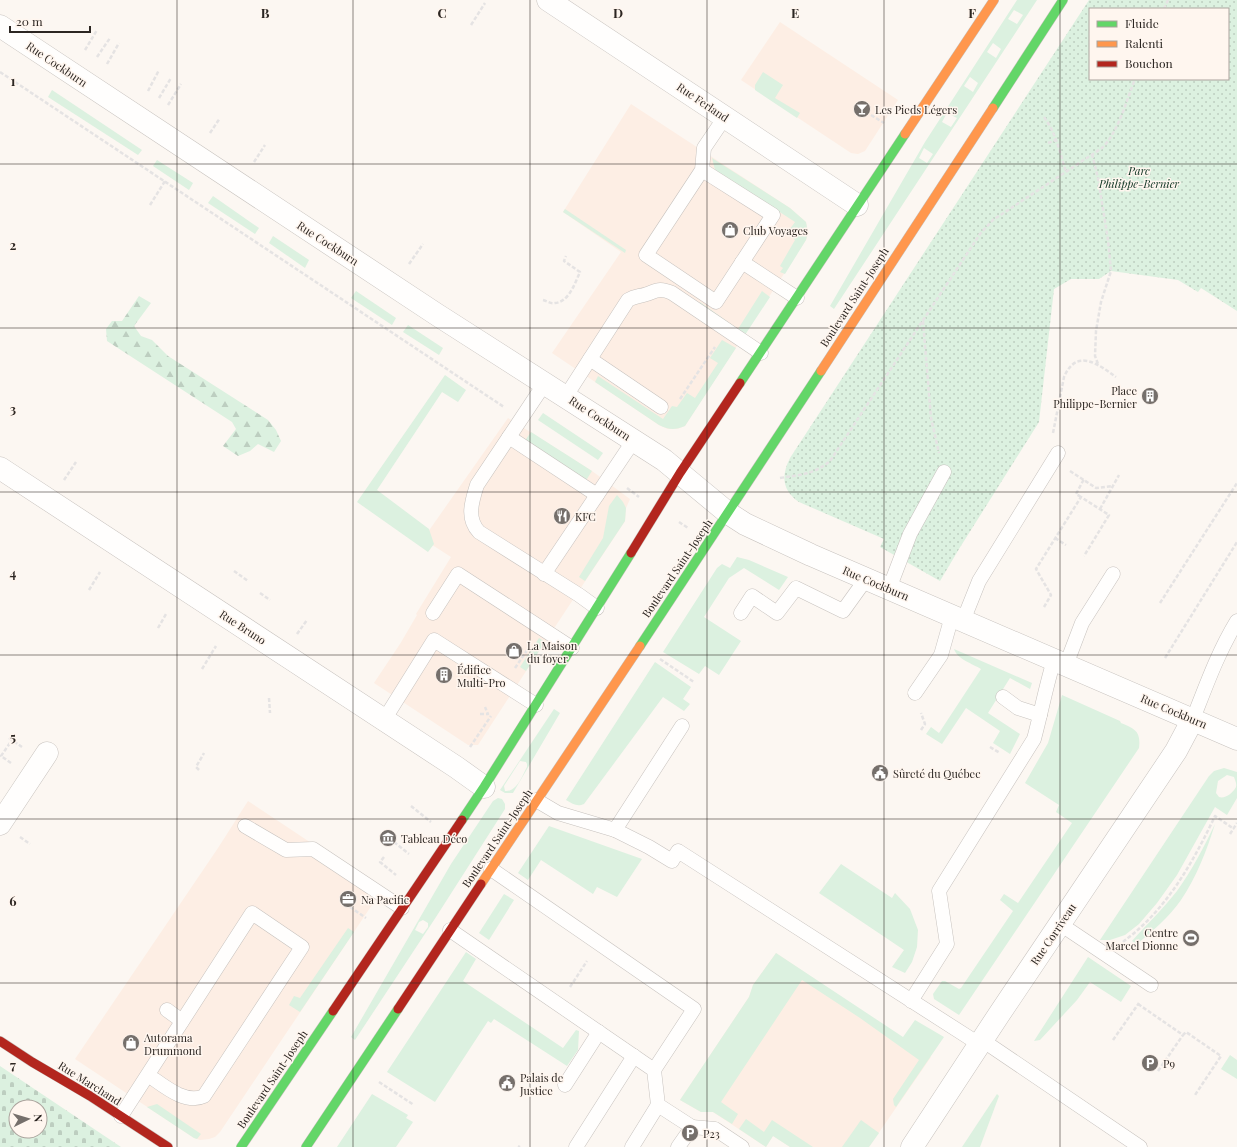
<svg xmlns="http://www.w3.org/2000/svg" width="1237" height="1147" viewBox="0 0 1237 1147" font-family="'Playfair Display',serif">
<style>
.built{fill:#fdeee4}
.green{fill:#dcf1e0;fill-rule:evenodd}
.forest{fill:url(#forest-firs)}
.cemetery{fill:url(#cemetery-stones);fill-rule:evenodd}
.park{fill:url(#park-dots);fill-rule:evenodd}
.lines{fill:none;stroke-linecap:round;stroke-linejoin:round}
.lane-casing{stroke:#c7c2be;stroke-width:15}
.street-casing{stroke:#c7c2be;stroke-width:23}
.fast-casing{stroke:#c7c2be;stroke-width:10}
.slow-casing{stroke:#c7c2be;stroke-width:10}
.jam-casing{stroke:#c7c2be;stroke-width:10}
.path{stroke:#e5e3e3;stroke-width:2.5;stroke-dasharray:4 2;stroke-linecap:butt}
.lane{stroke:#fffefd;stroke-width:14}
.street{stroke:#fffefd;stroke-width:22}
.fast{stroke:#63d668;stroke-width:9}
.slow{stroke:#ff974d;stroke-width:9}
.jam{stroke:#b3261e;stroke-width:9}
.grid{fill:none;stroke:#2c2622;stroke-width:1;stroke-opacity:0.55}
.labels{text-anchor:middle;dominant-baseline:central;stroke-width:3;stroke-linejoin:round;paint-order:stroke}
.street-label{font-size:11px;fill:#2c2622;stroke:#fff6ef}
.poi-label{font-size:11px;fill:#2c2622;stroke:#fff6ef;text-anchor:start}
.park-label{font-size:11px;font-style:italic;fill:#0b321f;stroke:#fff6ef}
.grid-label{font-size:13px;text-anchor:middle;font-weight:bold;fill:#2c2622;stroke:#fff6ef;stroke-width:3;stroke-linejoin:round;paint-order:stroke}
</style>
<defs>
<pattern id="forest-firs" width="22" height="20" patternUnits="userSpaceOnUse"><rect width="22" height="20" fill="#dcf1e0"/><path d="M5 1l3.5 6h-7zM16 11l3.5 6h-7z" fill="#bdcec0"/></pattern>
<pattern id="cemetery-stones" width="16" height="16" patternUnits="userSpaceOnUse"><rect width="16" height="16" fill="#dcf1e0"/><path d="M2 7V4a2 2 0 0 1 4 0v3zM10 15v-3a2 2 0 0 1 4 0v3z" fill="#bdcec0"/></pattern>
<pattern id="park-dots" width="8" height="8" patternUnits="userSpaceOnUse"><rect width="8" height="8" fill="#dcf1e0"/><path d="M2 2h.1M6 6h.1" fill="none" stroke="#bdcec0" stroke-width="1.8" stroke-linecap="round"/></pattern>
</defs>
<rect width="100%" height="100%" fill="#fcf7f2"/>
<g class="built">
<polygon points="780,22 898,100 865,151 858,154 851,153 741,80"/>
<polygon points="631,104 790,208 806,222 808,233 806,240 690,418 685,426 677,429 668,429 659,425 552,353 621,252 563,212"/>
<polygon points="508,418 592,471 630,499 626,508 625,521 545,642 478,745 468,745 374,683 400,644 417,615 416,614 451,557 423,539"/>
<polygon points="248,801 382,890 220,1132 215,1137 209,1139 200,1140 194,1138 75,1059 218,848"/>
<polygon points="776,953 931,1057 869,1147 790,1147 773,1136 766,1147 713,1112 701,1112 680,1100 749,997 753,985"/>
</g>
<g class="green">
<path d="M1017,0H1037L834,309L830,306L925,142ZM1014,10L1023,15L1017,24L1008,19ZM993,43L1001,49L996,58L987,52ZM970,77L978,83L973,92L964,86ZM947,113L957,118L951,127L942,122ZM924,148L933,154L927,163L919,158Z"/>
<polygon points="763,72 783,85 775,98 800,113 797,118 755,90 755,85"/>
<polygon points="52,90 142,150 138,155 48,97"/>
<polygon points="712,158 790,208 806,222 808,233 806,240 785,274 780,272 783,268 780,266 795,240 787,233 795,222 715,170"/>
<polygon points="157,160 193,183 189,190 153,166"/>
<polygon points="213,196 259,228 255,234 208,203"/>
<polygon points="565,209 626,250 625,253 563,212"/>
<polygon points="273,236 309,260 305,268 269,243"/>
<polygon points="356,291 396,318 392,325 351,298"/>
<polygon points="762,291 770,297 745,335 698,306 700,302 738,329"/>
<polygon points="408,325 443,348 439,355 403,332"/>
<path d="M722,340L736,348L685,426C675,430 669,430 659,425L595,382L598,376L663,419L672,406L677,407L687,393L695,398L718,363L710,358Z"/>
<polygon points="445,375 466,390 458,402 442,392 377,490 429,529 434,544 428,552 357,502"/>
<polygon points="543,413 603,453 598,460 538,420"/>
<polygon points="531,432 592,471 585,482 524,442"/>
<polygon points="617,495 623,502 626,508 625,521 585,581 579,577 603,538 609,506"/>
<polygon points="737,557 749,560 788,577 779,590 744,568 729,578 704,617 741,641 719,675 705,666 699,674 663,652 717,568 722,564 730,568"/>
<polygon points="539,638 545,642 526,671 520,667"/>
<path d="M954,649L1032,683L1030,689L1010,678L988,713L1020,734L1010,754L993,743L1000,731L966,708L942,744L926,734L931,727L939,733L981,669C973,664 957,659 954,649Z"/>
<path d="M655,662L691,687L683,699L690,704L684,711L663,697L584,804C577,807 573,804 566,800Z"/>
<path d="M1062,695L1120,721L1121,723C1135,729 1141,731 1139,748L959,1015L934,999L933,994L942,981H945L959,989L961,988L1013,911L1000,900L1004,894L1018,903L1072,823L1056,812L1059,805L1025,783L1048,743Z"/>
<path d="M554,709L560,713L513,793H505L500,790ZM520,761L526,762L527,764V767C522,776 517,792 505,791L504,786Z"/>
<path d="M1224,768L1237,772V798L1227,815L1215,807L1177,875L1157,903L1139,924L1125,935L1110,940H1100L1209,776L1214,771ZM1227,775L1234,777C1235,780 1237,784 1236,787C1233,793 1225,799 1219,797L1216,793L1218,781Z"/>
<path d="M498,798L502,799L505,804V809L436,917L355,1040L351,1037L451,864L493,801ZM423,920L428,923V927L423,934L415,930L419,922Z"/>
<path d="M1215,824C1207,850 1196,878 1181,900C1169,917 1153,931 1137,944L1132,941C1147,924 1163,909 1177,891C1192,870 1204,847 1215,824Z"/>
<polygon points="549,826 642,859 617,897 597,887 593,894 541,860 528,880 518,873"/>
<polygon points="841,864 892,898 895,893 910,909 918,930 917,947 912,962 905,973 892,967 904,950 819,893"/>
<polygon points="504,894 514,900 489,940 479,933"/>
<polygon points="348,928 354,932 300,1012 289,1005 294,996 300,998"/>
<polygon points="466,952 476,959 463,981 563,1048 576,1030 579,1031 578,1050 567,1066 494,1019 491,1023 488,1021 435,1102 387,1072"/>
<polygon points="776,953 903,1037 915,1020 944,1037 896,1107 894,1105 893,1099 919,1060 860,1018 802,980 721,1102 738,1114 732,1124 713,1112 701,1112 680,1100 749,997 753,985"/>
<polygon points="1088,957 1131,986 1121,1002 1090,982 1077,1000 1040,1040 1034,1041"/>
<polygon points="1230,1055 1237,1060 1237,1079 1221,1069"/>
<polygon points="372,1094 408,1115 406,1118 413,1122 396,1147 337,1147"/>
<polygon points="997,1094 999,1096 980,1147 962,1147"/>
<polygon points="157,1104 201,1134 197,1139 194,1138 147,1107"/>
<polygon points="746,1119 764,1132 772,1120 813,1147 790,1147 773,1136 766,1147 739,1129"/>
<polygon points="861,1120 879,1133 869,1147 842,1147"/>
</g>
<polygon class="forest" points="139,296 151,303 134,326 141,336 152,340 168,356 268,420 276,430 281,441 274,452 258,444 250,451 238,456 223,446 236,429 232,422 107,341 106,329 112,321 122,321"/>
<path class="cemetery" d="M0,1066L121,1147H0ZM16,1107H40V1131H16Z"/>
<path class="park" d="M1089,0H1237V311L1201,288L1198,292L1178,280L1111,271L1099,279H1071L1054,289L1039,422L959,549L940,581L880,547L884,539L799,502C782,490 781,476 790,458ZM1090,9H1228V79H1090Z"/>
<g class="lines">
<g class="lane-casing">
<g id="lane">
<polyline points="702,170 773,215 716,302 646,255 702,170 704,148 725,117"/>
<polyline points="742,262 797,298"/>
<polyline points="590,359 661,407"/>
<path d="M545,383L477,485C472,501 466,518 479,532L579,595L597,608"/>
<path d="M566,396L628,300C636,295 639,297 647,294C658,290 660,288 672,293L761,353"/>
<polyline points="509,437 597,495"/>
<polyline points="544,574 634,440"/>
<polyline points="889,589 910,534 944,472"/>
<polyline points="433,613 458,574 572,648"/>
<polyline points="741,613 752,596 777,613 796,588 843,611 866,579"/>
<polyline points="963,621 979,581 1058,453"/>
<polyline points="1066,665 1082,623 1113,574"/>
<polyline points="915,693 941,655 952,616"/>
<polyline points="1003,697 1018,708 1040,715"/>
<path d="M1193,719C1206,686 1218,652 1237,621"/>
<polyline points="384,720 434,640 536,705"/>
<polyline points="536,800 558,813 615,830 682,726"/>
<polyline points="245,826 286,850 313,849 402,908"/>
<polyline points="615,830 649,847 672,861 678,851 979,1044"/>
<polyline points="491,869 694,1009 654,1070"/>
<polyline points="1060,924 1151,985"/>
<polyline points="450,930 654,1070 658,1105 692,1127 678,1147"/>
<path d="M911,1001L947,944L939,891L1034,739C1041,713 1046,686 1054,660"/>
<polyline points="167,1010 182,1021"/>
<polyline points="982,1040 1140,1147"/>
<polyline points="565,1085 599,1032"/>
<path d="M121,1116L252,913L302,947L204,1096C185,1105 163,1085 148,1075"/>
<polyline points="692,1127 715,1129 742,1147"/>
<polyline points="576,1147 634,1056"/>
<polyline points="632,1147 658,1105"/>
</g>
</g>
<g class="street-casing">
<g id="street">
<polyline points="548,0 857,205"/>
<polyline points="0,26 436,314 664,460 728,513 745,524 811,555 1237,739"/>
<polyline points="0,468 456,767 484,787"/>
<polyline points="0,824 47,753"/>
<polyline points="912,1147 1000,1013 1176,751 1193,719"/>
</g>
</g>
<g class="fast-casing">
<g id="fast">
<polyline points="993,108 1063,0"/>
<polyline points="740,383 905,134"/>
<polyline points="640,646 821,371"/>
<polyline points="462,820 484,787 631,553"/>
<polyline points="241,1147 333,1011"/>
<polyline points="306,1147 398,1009"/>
</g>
</g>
<g class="slow-casing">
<g id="slow">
<polyline points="905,134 994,0"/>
<polyline points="821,371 993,108"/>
<polyline points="481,884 640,646"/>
</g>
</g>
<g class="jam-casing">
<g id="jam">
<polyline points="631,553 680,473 740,383"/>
<polyline points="398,1009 481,884"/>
<polyline points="333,1011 462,820"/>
<polyline points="0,1041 32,1062 90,1096 168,1147"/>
</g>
</g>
<g class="path">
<polyline points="1164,9 1168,0"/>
<polyline points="471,25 485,3"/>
<polyline points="85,50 97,30"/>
<polyline points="97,57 110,38"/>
<polyline points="107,64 119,43"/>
<polyline points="0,72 504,407"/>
<polyline points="148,91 159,70"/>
<polyline points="159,98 171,78"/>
<polyline points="168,105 181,84"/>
<polyline points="871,115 884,123"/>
<path d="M1044,117C1056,133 1060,153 1066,172"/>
<polyline points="210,133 220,118"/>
<polyline points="1048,143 1056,140"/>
<polyline points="1092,154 1098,178 1108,240 1111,271 1101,302 1096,331 1095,356 1098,364"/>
<polyline points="254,162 265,145"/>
<polyline points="150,205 165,181"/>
<polyline points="409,264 423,244"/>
<path d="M543,300C547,301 551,304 555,303C569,302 575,283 580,272L564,261L566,256"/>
<polyline points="923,321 931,418 939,453"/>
<polyline points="680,399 715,347"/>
<path d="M1053,433L1064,377C1077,347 1099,365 1116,377"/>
<polyline points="1070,471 1096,488 1113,486"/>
<path d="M780,478C799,475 815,474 830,461L980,234L993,220L1102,148C1118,133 1127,99 1135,79"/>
<polyline points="64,480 76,462"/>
<polyline points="627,488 639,497"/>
<polyline points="1081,497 1076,494 1084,479"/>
<polyline points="1100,509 1119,475"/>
<polyline points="679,522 688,528"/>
<polyline points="1055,538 1066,545"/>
<polyline points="234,571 248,581"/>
<polyline points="89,590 100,572"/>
<polyline points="260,593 270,600"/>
<polyline points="1160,603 1237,483"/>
<polyline points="1044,607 1051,595 1036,569 1081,497 1109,515 1084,556"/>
<polyline points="158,628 166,614"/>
<polyline points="297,634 307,620"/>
<polyline points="1165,658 1237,542"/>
<polyline points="660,659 694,682"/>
<polyline points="515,668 530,646"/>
<polyline points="202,669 216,646"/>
<polyline points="269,698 270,713"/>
<polyline points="480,714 488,714 485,707"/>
<polyline points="921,730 925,724 921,713"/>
<polyline points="9,738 22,747"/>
<polyline points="470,747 491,716"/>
<polyline points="990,747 1000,753"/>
<polyline points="11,763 1,756 12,740"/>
<polyline points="199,770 196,767 204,753"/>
<polyline points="411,806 431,822"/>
<polyline points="1230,834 1237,823"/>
<polyline points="20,837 30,844"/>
<polyline points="394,842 409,854"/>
<polyline points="384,857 380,862 396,875"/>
<polyline points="350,907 366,918"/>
<path d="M1123,942C1129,937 1136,932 1142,926C1174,896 1196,856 1215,816L1234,829"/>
<polyline points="570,987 587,961"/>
<polyline points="1138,1004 1183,1035 1186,1032 1221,1056 1195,1095"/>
<polyline points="1113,1040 1139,1003"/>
<polyline points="1158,1071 1183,1035"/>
<polyline points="379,1082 414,1105"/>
<polyline points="518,1146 520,1147"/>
</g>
<use href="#lane" class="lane"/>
<use href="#street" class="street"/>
<use href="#fast" class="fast"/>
<use href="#slow" class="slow"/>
<use href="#jam" class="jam"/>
</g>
<path class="grid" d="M177,0V1147M353,0V1147M530,0V1147M707,0V1147M884,0V1147M1060,0V1147M0,164H1237M0,328H1237M0,492H1237M0,655H1237M0,819H1237M0,983H1237"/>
<defs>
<g id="bar-disc" transform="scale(0.9)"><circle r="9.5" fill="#756f6b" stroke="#fff6ef"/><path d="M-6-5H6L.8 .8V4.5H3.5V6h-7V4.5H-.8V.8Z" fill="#fff"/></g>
<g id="shop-disc" transform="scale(0.9)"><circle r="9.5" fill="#756f6b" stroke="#fff6ef"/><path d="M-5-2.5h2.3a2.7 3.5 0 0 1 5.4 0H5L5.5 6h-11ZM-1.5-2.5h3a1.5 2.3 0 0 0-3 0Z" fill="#fff"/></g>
<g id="building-disc" transform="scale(0.9)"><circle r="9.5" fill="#756f6b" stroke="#fff6ef"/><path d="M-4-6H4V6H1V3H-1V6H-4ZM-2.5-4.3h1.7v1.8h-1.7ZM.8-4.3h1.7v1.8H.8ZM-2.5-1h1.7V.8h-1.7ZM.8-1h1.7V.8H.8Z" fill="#fff"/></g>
<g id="restaurant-disc" transform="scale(0.9)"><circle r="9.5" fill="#756f6b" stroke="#fff6ef"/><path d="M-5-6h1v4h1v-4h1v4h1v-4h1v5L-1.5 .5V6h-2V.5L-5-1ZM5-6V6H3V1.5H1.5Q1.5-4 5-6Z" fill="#fff"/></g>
<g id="civic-disc" transform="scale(0.9)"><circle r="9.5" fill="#756f6b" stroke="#fff6ef"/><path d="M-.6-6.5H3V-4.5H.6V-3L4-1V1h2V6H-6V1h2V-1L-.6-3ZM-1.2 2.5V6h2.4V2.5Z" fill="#fff"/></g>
<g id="museum-disc" transform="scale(0.9)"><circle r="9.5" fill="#756f6b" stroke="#fff6ef"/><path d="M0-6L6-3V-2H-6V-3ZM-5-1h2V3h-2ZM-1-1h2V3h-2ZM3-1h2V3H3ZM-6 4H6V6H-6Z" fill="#fff"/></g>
<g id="office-disc" transform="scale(0.9)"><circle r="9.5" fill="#756f6b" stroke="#fff6ef"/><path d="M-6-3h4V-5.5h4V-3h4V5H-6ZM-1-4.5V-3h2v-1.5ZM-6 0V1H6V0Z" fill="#fff"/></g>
<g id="stadium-disc" transform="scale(0.9)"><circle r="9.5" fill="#756f6b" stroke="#fff6ef"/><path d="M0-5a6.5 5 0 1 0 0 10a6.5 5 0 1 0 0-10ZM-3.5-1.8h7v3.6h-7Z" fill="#fff"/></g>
<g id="parking-disc" transform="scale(0.9)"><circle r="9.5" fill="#756f6b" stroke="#fff6ef"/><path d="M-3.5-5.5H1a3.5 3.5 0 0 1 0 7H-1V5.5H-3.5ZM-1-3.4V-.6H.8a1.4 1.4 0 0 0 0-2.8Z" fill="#fff"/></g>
</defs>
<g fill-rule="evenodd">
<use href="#bar-disc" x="862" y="109"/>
<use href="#shop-disc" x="730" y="230"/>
<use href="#building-disc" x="1150" y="396"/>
<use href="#restaurant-disc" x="562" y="516"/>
<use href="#shop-disc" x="514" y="651"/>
<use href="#building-disc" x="444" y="675"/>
<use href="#civic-disc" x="880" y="773"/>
<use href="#museum-disc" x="388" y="838"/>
<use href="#office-disc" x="348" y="899"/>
<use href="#stadium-disc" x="1191" y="938"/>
<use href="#shop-disc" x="131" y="1043"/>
<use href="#parking-disc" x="1150" y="1063"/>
<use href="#civic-disc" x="507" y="1083"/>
<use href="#parking-disc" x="690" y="1133"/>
</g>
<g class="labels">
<g class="street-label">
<text transform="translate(57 64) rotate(34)">Rue Cockburn</text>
<text transform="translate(703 102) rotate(34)">Rue Ferland</text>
<text transform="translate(328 243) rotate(33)">Rue Cockburn</text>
<text transform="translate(854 297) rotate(-57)">Boulevard Saint-Joseph</text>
<text transform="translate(600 418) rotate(33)">Rue Cockburn</text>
<text transform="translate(677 568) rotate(-56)">Boulevard Saint-Joseph</text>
<text transform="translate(876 583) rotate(23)">Rue Cockburn</text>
<text transform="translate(243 627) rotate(33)">Rue Bruno</text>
<text transform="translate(1174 711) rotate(23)">Rue Cockburn</text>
<text transform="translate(497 838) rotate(-56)">Boulevard Saint-Joseph</text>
<text transform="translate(1053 934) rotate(-56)">Rue Corriveau</text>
<text transform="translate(272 1079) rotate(-56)">Boulevard Saint-Joseph</text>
<text transform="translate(90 1083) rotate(32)">Rue Marchand</text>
</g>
<g class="poi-label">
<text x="875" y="109">Les Pieds Légers</text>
<text x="743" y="230">Club Voyages</text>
<text x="1137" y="390" text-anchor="end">Place<tspan x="1137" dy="13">Philippe-Bernier</tspan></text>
<text x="575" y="516">KFC</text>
<text x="527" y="645">La Maison<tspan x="527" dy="13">du foyer</tspan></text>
<text x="457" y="669">Édifice<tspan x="457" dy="13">Multi-Pro</tspan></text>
<text x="893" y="773">Sûreté du Québec</text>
<text x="401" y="838">Tableau Déco</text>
<text x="361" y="899">Na Pacific</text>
<text x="1178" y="932" text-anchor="end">Centre<tspan x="1178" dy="13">Marcel Dionne</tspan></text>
<text x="144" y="1037">Autorama<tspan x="144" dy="13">Drummond</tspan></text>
<text x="1163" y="1063">P9</text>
<text x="520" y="1077">Palais de<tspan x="520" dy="13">Justice</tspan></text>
<text x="703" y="1133">P23</text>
</g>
<g class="park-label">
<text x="1139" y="170">Parc<tspan x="1139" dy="13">Philippe-Bernier</tspan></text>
</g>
</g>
<g class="grid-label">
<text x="265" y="18">B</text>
<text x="442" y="18">C</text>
<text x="618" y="18">D</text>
<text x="795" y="18">E</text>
<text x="972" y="18">F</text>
<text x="13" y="86">1</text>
<text x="13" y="250">2</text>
<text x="13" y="414">3</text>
<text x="13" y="578">4</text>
<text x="13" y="742">5</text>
<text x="13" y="906">6</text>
<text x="13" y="1070">7</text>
</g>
<rect x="1089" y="8" width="140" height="72" fill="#fff6ef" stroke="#aba39d"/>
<rect x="1097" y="21" width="20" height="6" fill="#63d668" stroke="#aba39d"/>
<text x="1125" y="28" font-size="12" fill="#2c2622">Fluide</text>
<rect x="1097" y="41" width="20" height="6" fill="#ff974d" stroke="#aba39d"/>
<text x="1125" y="48" font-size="12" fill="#2c2622">Ralenti</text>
<rect x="1097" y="61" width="20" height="6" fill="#b3261e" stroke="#aba39d"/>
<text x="1125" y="68" font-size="12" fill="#2c2622">Bouchon</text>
<g transform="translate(28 1119) rotate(85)"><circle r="19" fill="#fff6ef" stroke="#aba39d"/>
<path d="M0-3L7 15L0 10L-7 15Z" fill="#756f6b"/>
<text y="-6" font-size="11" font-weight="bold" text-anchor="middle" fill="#2c2622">N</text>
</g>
<path d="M10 26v6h80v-6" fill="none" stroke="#2c2622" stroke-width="2"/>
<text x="16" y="26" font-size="12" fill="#2c2622" stroke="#fff6ef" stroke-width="3" paint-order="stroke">20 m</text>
</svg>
